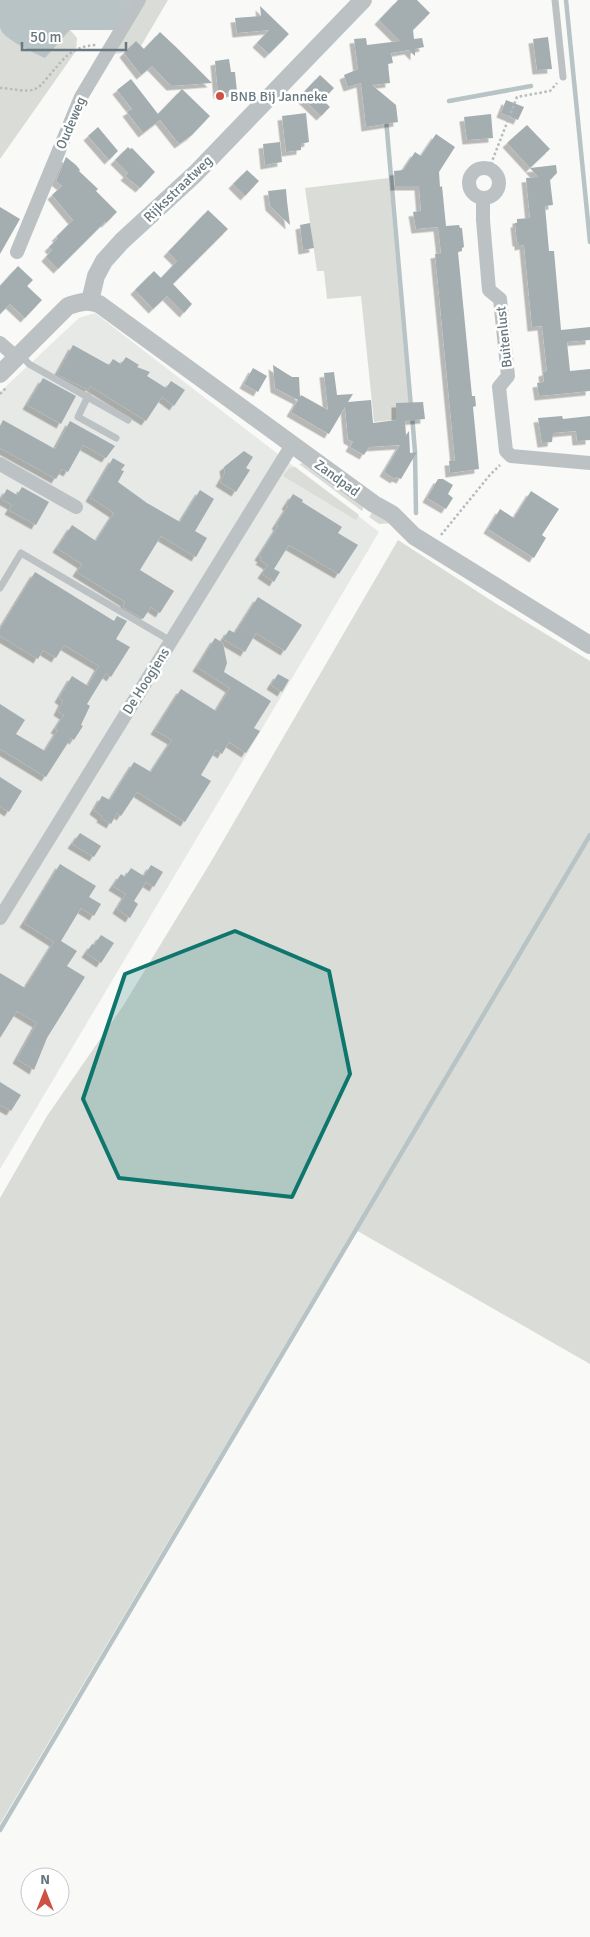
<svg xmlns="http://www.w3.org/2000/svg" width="590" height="1937" viewBox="0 0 590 1937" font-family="Signika,sans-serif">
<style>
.built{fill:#e7e9e7}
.green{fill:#daddd7}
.water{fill:#b7c3c5}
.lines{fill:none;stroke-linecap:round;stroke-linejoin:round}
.stream{stroke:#b7c3c5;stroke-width:4.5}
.building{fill:#a4aeb1;filter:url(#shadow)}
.path{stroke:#b7bbbd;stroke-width:2.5;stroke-dasharray:2.5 2.5;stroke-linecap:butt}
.service{stroke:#bcc2c4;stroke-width:7}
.minor{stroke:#bcc2c4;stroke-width:14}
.tertiary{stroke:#bcc2c4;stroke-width:18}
.marked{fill:#0f766e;fill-opacity:0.2;stroke:#0f766e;stroke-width:4;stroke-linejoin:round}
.poi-dot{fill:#ce5142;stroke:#fff;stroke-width:2}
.labels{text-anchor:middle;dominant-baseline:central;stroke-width:5;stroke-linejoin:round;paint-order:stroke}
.poi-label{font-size:14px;fill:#67787e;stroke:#fff;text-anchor:start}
.street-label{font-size:14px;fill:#67787e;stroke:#fff}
</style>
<defs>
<filter id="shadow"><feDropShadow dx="-4.5" dy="4.5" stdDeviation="0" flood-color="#0004"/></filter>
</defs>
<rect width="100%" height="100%" fill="#f9f9f7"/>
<polygon class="built" points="95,313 379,532 0,1169 0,392 79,318"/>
<g class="green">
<polygon points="144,0 168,0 141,46 127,52 115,54"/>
<path d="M0,28C9,42 30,51 45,57L70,30L77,38L76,51L0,159Z"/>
<polygon points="389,178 410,418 374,422 361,296 327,299 324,271 317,271 305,188"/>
<polygon points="303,463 363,504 363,510 362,511 299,464"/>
<polygon points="295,467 359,515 356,520 283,476 289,468"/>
<polygon points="373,511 395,523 379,524 369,517"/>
<polygon points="398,540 495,603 590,661 590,1364 354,1229 0,1824 0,1198 47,1116 123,1006 209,865"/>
</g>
<path class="water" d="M0,0H131L114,30H70L45,58C34,53 3,39 0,28C0,19 0,9 0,0Z"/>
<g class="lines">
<g class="stream">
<polyline points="566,0 590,242"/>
<polyline points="449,101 531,86"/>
<polyline points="386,119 411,407"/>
<polyline points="412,415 415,452 416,513"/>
<polyline points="0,1830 590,835"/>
</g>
</g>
<g class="building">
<polygon points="398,0 417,0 430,13 413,30 414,39 422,38 424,47 415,49 415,56 409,50 391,53 393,63 388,64 390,83 372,85 396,105 398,122 366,127 361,83 348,87 344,75 358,69 354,39 366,38 367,45 400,41 379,20"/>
<polygon points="260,6 289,34 269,54 257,43 269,30 237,33 235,18 261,16"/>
<polygon points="160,32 177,48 212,83 171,86 152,66 141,75 124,53 136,41 144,49"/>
<polygon points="548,37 552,69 537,70 533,39"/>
<polygon points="229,59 231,72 235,72 237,92 218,94 215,61"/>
<polygon points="320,75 334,88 323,100 330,107 321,116 300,96"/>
<polygon points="131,79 158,114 182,89 210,116 192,135 179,144 160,120 143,133 127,112 132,109 117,90"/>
<polygon points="506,100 524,107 518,120 501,113"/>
<polygon points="306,113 309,142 301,144 301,150 286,152 282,116"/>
<polygon points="491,114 493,138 467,140 464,117"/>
<polygon points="527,125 550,149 530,168 507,143"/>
<polygon points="98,127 118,151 109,160 88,136"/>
<polygon points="436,134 455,147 439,172 440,187 442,186 446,226 459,225 460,228 462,228 464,247 462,248 462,251 458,252 472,396 475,396 476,406 473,407 479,469 450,473 449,461 455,461 435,254 441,253 438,227 416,229 413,212 421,211 419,186 395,186 394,171 403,170 415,152 421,156"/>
<polygon points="280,142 282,162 265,165 263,144"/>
<polygon points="128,147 130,149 132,148 155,172 140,188 125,176 128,173 115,160"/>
<polygon points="66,157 76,165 80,170 79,171 98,189 96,191 117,212 106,223 105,222 58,269 46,257 52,250 49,247 58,238 56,237 73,220 52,195 62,186 56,181"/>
<polygon points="556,165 557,173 550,180 553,205 545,206 549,251 554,251 561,330 590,327 590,340 567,342 570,371 590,369 590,391 539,396 537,383 544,382 543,372 547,371 542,326 532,327 524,245 519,246 519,242 517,242 515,223 517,223 517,219 530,218 526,178 538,177 530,168"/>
<polygon points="247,170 259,181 245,196 233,184"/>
<polygon points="286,189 287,201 290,225 270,206 268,191"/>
<polygon points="0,207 20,219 0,254"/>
<polygon points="208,210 228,229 173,284 192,304 184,313 167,296 153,309 135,290 154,271 161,278 177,261 168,252"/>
<polygon points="310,223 314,248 303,250 300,225"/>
<polygon points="18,266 33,280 27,286 42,300 25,318 10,304 0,314 0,286"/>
<polygon points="73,345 109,365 113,359 121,364 126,357 139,365 137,367 150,372 147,376 166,388 171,381 185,390 174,406 162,397 146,421 90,386 88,390 57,374"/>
<polygon points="273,365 292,377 299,377 300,397 301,395 328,410 324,373 334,372 337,395 353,394 348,402 371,400 373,423 396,420 396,403 423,402 425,419 405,421 406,435 409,431 410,453 417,452 401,479 396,477 395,479 384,472 400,445 369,447 364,455 350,447 353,442 348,439 345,407 329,434 291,412 298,400 275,388"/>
<polygon points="253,368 267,376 258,392 244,384"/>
<polygon points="43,378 76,396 61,424 27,405"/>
<polygon points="562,416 563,419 590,416 590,440 577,441 576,431 553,433 552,442 542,443 538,418"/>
<polygon points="3,420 55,449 70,421 115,446 106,458 83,445 68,472 62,469 56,479 0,448 0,426"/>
<polygon points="244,451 253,457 246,468 250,470 236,492 220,482 225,473 224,467"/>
<polygon points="113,458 125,465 121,470 124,471 118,482 147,503 180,522 200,490 214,499 195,531 207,538 196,557 161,536 140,570 174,591 160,613 151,607 143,619 123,607 125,602 77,572 82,564 57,548 72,525 96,541 114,513 90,497"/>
<polygon points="438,479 443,479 453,485 448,494 453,498 446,509 427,498"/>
<polygon points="22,487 49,502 36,525 9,510 12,505 1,499 7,489 17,495"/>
<polygon points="531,491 559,509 542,535 546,538 534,558 488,529 500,509 514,518"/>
<polygon points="293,494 303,500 302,502 342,527 338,533 358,545 339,574 289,545 274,569 280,572 274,582 262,574 268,565 260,560 262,558 259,556 278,526 276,525 288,506 286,505"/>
<polygon points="35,572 114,621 117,616 127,621 116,639 130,647 111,677 106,673 87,704 90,706 81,725 83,726 74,740 71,738 46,777 0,749 0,704 25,720 16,734 45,751 58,730 55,729 64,715 58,711 63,701 59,698 72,676 88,686 99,666 64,645 56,658 43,650 38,659 0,636 0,629"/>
<polygon points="258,597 302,625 285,651 256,633 245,652 223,639 229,630 235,633"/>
<polygon points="215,638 223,643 227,663 224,672 271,701 254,728 260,731 246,753 229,742 222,754 216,750 201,775 211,781 185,822 137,792 121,816 117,813 111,824 101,818 102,816 94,810 102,796 110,800 134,762 151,772 172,740 155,730 181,689 216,711 230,688 197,667"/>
<polygon points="278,674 289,680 282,692 271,685"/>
<polygon points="0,777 22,791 9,812 0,806"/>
<polygon points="80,833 101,846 94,857 72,844"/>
<polygon points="60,864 96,886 89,897 101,904 94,916 81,908 61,941 77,951 67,966 85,977 47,1038 34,1070 17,1059 37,1023 17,1011 0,1038 0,973 25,988 54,942 24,923"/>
<polygon points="151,865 163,872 154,887 146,882 134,901 138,904 130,918 117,909 126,894 113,886 121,874 125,877 131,868 144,876"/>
<polygon points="101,935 114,943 101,963 86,953 92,944 94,945"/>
<polygon points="0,1082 21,1095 11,1111 0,1105"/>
</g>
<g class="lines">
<g class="path">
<path d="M0,88C11,88 26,93 35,89C40,87 43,83 47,78C63,60 70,46 97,45"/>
<polyline points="489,169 517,97 550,91 557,83"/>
<polyline points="0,394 6,388"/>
<polyline points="441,535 489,476 500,465"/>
</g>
<g class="service">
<polyline points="555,0 563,77"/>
<polyline points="20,354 29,364 128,420"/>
<polyline points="88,396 78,417 116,438"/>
<polyline points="0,588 21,553 171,641"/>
</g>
<g class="minor">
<circle cx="484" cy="183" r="15"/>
<polyline points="483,198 483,220 489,290 500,299 508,376 499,387 506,451 511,456 590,463"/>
<polyline points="17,252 81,97 139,0"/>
<polyline points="0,343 16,357"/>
<polyline points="0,464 76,507"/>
<polyline points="0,918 292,445"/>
</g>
<g class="tertiary">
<polyline points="90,301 96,276 104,261 122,241 195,174 363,0"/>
<path d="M0,374L68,306C80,302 87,300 99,304L374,504L392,514L414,536L590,645"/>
</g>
</g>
<path class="marked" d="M235,931L329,971L350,1074L292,1197L119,1178L83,1099L125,974Z"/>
<circle class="poi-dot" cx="220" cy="96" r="5"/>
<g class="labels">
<g class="poi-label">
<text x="230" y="96">BNB Bij Janneke</text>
</g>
<g class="street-label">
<text transform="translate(71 123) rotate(-67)">Oudeweg</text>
<text transform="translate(178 189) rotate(-44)">Rijksstraatweg</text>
<text transform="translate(504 337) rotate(-96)">Buitenlust</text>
<text transform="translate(337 478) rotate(36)">Zandpad</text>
<text transform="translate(146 681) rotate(-58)">De Hoogjens</text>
</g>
</g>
<g transform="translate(45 1892)"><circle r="24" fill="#ffffff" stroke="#c2c9cb"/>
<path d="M0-4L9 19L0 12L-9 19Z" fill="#ce5142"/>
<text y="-8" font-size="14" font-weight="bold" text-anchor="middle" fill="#67787e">N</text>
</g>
<path d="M22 42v8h104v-8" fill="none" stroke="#67787e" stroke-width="2.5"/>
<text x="30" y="42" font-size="15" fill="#67787e" stroke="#ffffff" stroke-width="4" paint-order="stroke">50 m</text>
</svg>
